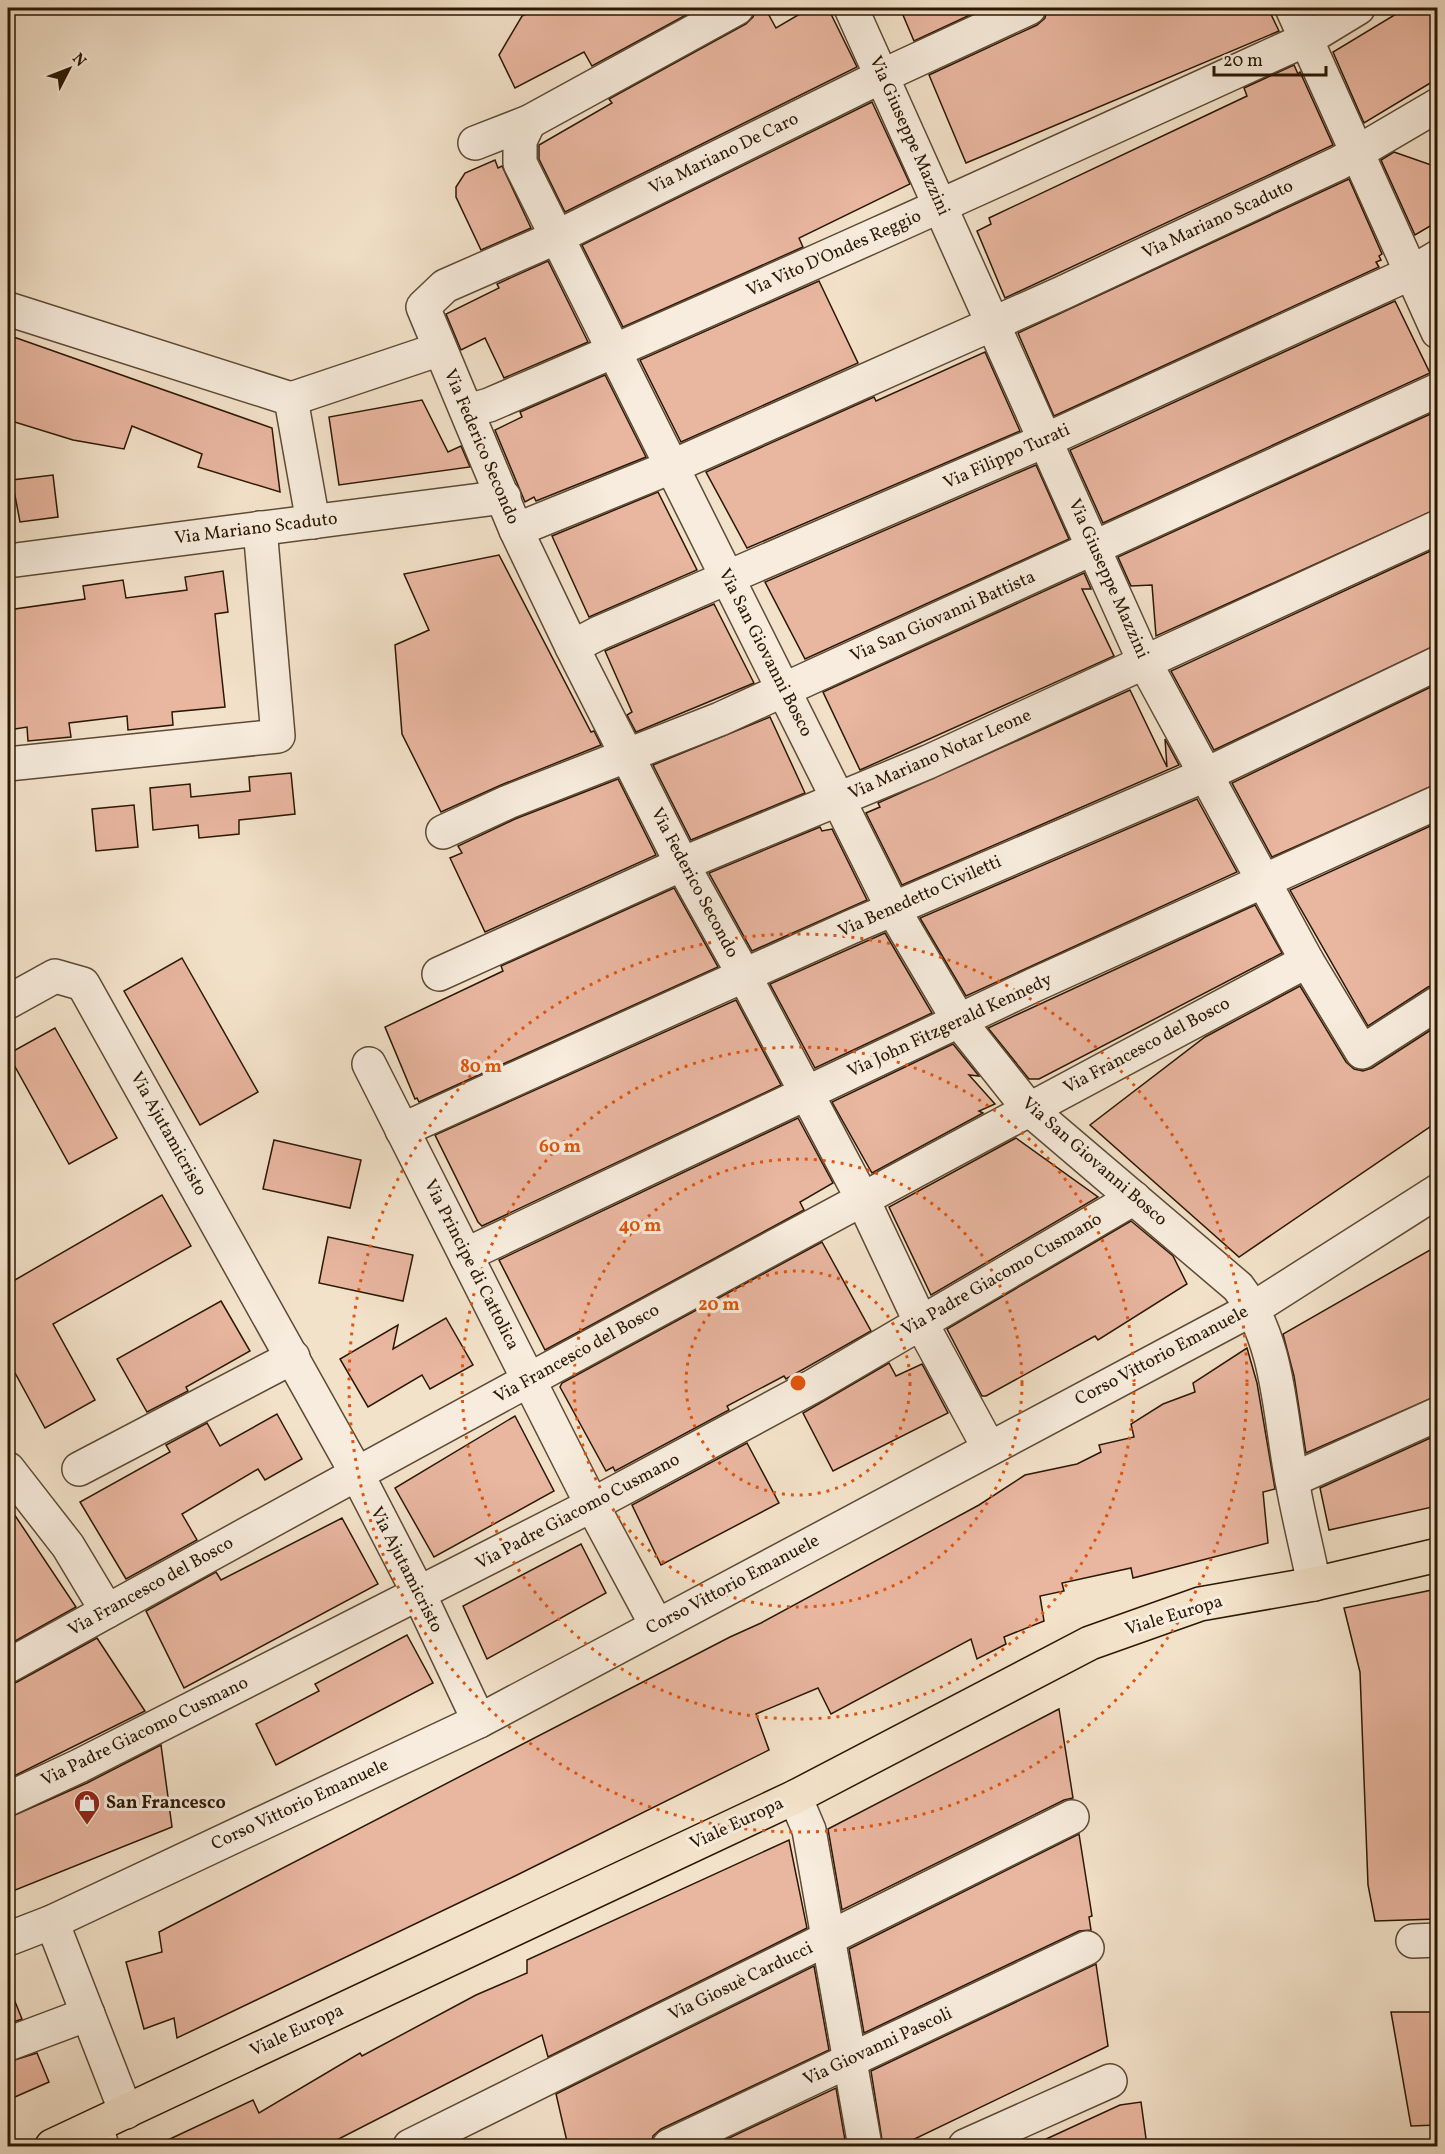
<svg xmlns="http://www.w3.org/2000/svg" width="1445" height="2154" viewBox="0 0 1445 2154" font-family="Vollkorn,serif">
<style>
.building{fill:#e9b6a0;stroke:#2b1803;stroke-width:1.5}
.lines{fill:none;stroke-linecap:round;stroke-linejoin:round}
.minor-casing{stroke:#5d4a35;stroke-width:36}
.major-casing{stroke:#2b1803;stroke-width:36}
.minor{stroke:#f7ecdd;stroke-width:33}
.major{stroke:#f3e2ca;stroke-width:33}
.ring{fill:none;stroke:#df560c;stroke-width:3;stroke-dasharray:3 6}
.labels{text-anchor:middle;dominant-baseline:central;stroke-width:6;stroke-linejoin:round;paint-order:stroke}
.street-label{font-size:18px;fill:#2b1803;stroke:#f7ecdd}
.poi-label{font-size:18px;font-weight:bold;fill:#2b1803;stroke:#f7ecdd;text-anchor:start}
.centre{fill:#df560c;stroke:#f7ecdd;stroke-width:3}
.ring-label{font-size:18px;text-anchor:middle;font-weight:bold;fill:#df560c;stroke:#f7ecdd;stroke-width:6;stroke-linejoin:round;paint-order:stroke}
</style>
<rect width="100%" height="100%" fill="#f3e2ca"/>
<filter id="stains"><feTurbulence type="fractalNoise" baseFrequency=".00333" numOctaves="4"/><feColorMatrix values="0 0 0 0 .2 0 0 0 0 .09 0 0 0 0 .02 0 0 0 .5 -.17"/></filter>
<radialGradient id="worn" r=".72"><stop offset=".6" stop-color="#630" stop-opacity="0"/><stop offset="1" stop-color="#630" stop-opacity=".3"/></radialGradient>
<g class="building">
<polygon points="540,8 699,8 592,66 584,52 515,88 499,55 522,16"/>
<polygon points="756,8 765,8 776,28 810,8 828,8 857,67 565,212 539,159 539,145 612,103 609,99 746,24 753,17"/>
<polygon points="900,8 985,8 914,41"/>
<polygon points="1047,8 1268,8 1279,31 966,163 929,75 1037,25 1045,18"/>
<polygon points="1406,8 1437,8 1437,79 1364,123 1333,52"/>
<polygon points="1294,65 1298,74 1300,72 1333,145 1005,298 977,231 991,224 989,218 1247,96 1244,88"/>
<polygon points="872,102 910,184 799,238 803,247 623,327 582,245"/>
<polygon points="1394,152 1437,167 1437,222 1415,235 1381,160"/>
<polygon points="495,160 498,168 502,166 531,228 481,250 456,197 456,187 465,173"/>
<polygon points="1349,179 1382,254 1379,256 1381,260 1376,262 1379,267 1054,416 1018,333"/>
<polygon points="548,261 588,342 504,378 485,338 461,350 446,314 499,288 497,284"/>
<polygon points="819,281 858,363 681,442 640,360"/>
<polygon points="1395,301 1430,373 1103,523 1070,450"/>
<polygon points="8,335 272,428 280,492 198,467 202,454 132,426 124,449 73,440 8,420"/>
<polygon points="985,352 1020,431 747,548 706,472 874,397 876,401"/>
<polygon points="605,375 646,457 536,501 534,497 525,502 495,430 522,417 520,412"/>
<polygon points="422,400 448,452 461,446 470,467 339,485 329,417"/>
<polygon points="1437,411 1437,509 1156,636 1152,585 1131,586 1118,557"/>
<polygon points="1036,465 1069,539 805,659 765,582"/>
<polygon points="53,475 58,517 20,522 12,480"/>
<polygon points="658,492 697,570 589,617 552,536"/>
<polygon points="1437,548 1437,645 1214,750 1171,671"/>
<polygon points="499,555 591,732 594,731 601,745 501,785 441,812 402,734 395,645 429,630 404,574"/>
<polygon points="223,571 228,612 215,614 225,707 172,712 173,725 128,730 127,716 69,723 71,737 28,741 27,727 8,730 8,610 85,599 83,586 123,580 126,598 187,590 185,577"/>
<polygon points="1084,573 1091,589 1082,589 1114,656 860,770 823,692"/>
<polygon points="714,604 754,683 636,732 627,715 632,712 605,651"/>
<polygon points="1437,684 1437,784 1272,857 1232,783"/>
<polygon points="1130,690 1167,767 1165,739 1179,765 902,885 866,813 880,807 878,803"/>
<polygon points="770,717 805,793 691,840 653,765"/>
<polygon points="291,773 295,814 239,820 239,834 199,838 198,825 153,830 150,788 190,784 191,797 250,791 249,777"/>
<polygon points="618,779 656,855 485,932 450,858 462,853 458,846 515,819"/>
<polygon points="1197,799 1237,872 966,996 920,918"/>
<polygon points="134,805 138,847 96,851 92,809"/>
<polygon points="1437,823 1437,984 1428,987 1368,1026 1290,890"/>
<polygon points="820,827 822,831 832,829 867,900 752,951 709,873"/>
<polygon points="674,888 718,967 419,1102 417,1098 415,1099 385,1027 503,971 501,966"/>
<polygon points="1255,905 1282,953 1039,1079 1029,1079 988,1028"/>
<polygon points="885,933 932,1013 815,1068 770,984"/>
<polygon points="182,958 258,1092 200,1125 124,991"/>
<polygon points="1300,986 1346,1062 1354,1069 1363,1071 1372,1068 1437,1026 1437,1122 1239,1257 1090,1125 1205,1037"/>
<polygon points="736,1000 781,1085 482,1226 478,1222 435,1135"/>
<polygon points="55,1028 117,1138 69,1164 8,1054"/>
<polygon points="953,1044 979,1076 969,1075 995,1104 979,1111 983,1113 872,1173 832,1102"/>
<polygon points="798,1118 833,1183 800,1202 804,1210 545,1350 499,1260"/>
<polygon points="1016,1138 1098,1197 931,1295 889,1207"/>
<polygon points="274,1140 361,1160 350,1208 263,1189"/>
<polygon points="162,1195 191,1246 53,1324 95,1400 45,1428 8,1360 8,1284"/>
<polygon points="1131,1221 1173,1256 1187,1284 1098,1340 1095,1336 986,1396 982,1396 947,1329"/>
<polygon points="328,1237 413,1255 403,1301 319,1283"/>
<polygon points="822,1242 871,1331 786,1379 784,1376 727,1406 729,1410 615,1471 613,1467 606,1471 560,1387 562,1383"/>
<polygon points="1437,1246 1437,1396 1306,1453 1294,1376 1283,1334"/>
<polygon points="221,1301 250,1351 186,1387 188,1391 147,1412 117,1359"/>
<polygon points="446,1318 473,1365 430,1389 422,1375 368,1407 340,1359 398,1325 393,1349"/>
<polygon points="1247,1348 1257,1383 1275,1489 1263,1492 1268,1543 1133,1578 1131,1568 1062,1583 1064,1591 1040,1596 1044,1621 1004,1637 1006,1644 977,1659 971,1639 831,1714 818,1688 756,1714 769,1750 515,1876 177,2038 174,2018 144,2029 126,1962 162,1952 159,1932 730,1637 761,1623 979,1505 1025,1475 1077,1464 1101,1452 1099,1445 1134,1437 1131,1424 1163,1404 1195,1392 1193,1383"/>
<polygon points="889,1363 896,1376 922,1364 948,1413 833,1471 803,1413"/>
<polygon points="277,1414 302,1459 265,1480 258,1469 182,1514 197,1540 126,1579 80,1502 170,1452 166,1445 207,1423 220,1446"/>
<polygon points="515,1416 554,1491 434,1557 395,1488"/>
<polygon points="1437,1435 1437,1506 1329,1530 1320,1488"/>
<polygon points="747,1443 779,1503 661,1565 632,1505"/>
<polygon points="8,1505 76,1607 8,1645"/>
<polygon points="342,1518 378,1584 184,1688 146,1611 216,1572 221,1580"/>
<polygon points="581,1544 606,1593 487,1659 463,1606"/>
<polygon points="1437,1589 1437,1919 1375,1921 1368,1885 1360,1672 1344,1608"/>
<polygon points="407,1635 433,1683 276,1765 256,1724 319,1691 315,1684"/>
<polygon points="97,1638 145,1711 8,1779 8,1685 17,1682"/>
<polygon points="1059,1709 1073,1798 1064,1800 842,1910 828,1829"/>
<polygon points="161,1745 172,1827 8,1893 8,1818 87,1783"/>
<polygon points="1079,1834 1092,1916 1089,1917 1091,1930 1079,1931 864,2033 849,1949"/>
<polygon points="789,1840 807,1928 548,2057 542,2035 325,2146 155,2146 253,2100 259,2113 360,2053 362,2056 476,1995 527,1973 527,1960"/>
<polygon points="1096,1964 1108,2046 900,2146 883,2146 871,2071"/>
<polygon points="814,1966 829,2050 661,2129 653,2136 651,2146 568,2146 556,2094"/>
<polygon points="8,1984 22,2019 8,2024"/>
<polygon points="1391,2012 1437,2012 1437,2125 1411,2126"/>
<polygon points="37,2053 49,2082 8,2100 8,2062"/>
<polygon points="836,2088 846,2146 712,2146"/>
<polygon points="1141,2102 1147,2146 1031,2146 1120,2105"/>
</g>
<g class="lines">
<g class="minor-casing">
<g id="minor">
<polyline points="851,8 1145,663 1307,961 1362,1052 1438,1003"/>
<polyline points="1292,8 1438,332"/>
<path d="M529,122L520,141V163L893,909L959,1021L1029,1109L1238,1287C1280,1342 1279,1414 1292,1480C1298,1515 1307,1549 1314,1584"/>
<polyline points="475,143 529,122 737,8"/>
<polyline points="8,309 291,399 313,522"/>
<polyline points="291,399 440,349"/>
<path d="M467,411L489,405C764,287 1035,163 1307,39L1358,8"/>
<polyline points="516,530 671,467 1062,293 1339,163 1438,105"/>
<polyline points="8,561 504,497"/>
<polyline points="572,647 599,633 1046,440 1411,273 1438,257"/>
<polyline points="8,764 278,736 260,528"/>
<polyline points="443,832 508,802 720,719 1438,390"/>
<polyline points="439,974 682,864 928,762 1438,527"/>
<polyline points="8,1002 55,976 83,984 357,1474 419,1594 479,1721"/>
<polyline points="369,1064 592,1505 657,1626"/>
<polyline points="402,1130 851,927 1207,774 1438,663"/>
<polyline points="467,1258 474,1251 1034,985 1438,802"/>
<polyline points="989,1448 921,1323 862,1198 744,975 682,864 572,647 516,530 423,307 445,286 557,237 882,76 1029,8"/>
<polyline points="8,1469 68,1546 107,1611"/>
<polyline points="79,1469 293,1357"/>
<polyline points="1292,1480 1438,1414"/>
<path d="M8,1666C439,1427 872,1193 1307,961"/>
<polyline points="795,1797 809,1830 865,2146"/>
<polyline points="8,1799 79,1766 592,1505 815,1385 1134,1198"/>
<polyline points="52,1922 126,2112"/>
<polyline points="8,1939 52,1922 479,1721 1254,1308 1438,1191"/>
<polyline points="1413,1941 1438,1940"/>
<polyline points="8,2044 88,2014"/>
<polyline points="96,2127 102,2146"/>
<polyline points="410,2146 1072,1817"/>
<polyline points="669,2146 1087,1948"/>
<polyline points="965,2146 1110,2081"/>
</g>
</g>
<g class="major-casing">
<polyline id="major" points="52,2146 795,1797 1090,1643 1200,1604 1314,1584 1438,1555"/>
</g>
<use href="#minor" class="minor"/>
<use href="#major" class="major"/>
</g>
<g class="ring">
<circle cx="798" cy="1383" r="112"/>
<circle cx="798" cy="1383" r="224"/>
<circle cx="798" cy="1383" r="336"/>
<circle cx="798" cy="1383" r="449"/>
</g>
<defs>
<g id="shop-pin" transform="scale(1.35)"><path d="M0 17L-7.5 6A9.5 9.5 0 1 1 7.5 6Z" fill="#8f2418" stroke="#f7ecdd"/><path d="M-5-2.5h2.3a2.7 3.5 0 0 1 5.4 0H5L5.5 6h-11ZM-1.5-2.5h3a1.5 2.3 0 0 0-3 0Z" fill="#fff"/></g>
</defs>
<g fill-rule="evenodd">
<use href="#shop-pin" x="87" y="1803"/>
</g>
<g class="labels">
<g class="street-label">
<text transform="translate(909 136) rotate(66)">Via Giuseppe Mazzini</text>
<text transform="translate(724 154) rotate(-26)">Via Mariano De Caro</text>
<text transform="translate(1218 220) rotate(-25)">Via Mariano Scaduto</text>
<text transform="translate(834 254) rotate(-24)">Via Vito D'Ondes Reggio</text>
<text transform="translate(481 447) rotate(67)">Via Federico Secondo</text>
<text transform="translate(1007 457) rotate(-24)">Via Filippo Turati</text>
<text transform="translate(256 529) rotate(-7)">Via Mariano Scaduto</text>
<text transform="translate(1108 579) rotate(66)">Via Giuseppe Mazzini</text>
<text transform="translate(943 617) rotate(-24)">Via San Giovanni Battista</text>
<text transform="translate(765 653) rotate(63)">Via San Giovanni Bosco</text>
<text transform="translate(940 755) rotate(-24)">Via Mariano Notar Leone</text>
<text transform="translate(694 883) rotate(62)">Via Federico Secondo</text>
<text transform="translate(920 897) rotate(-24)">Via Benedetto Civiletti</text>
<text transform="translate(950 1026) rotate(-25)">Via John Fitzgerald Kennedy</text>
<text transform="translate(1147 1046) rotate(-28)">Via Francesco del Bosco</text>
<text transform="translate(168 1134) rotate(61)">Via Ajutamicristo</text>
<text transform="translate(1094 1162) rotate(41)">Via San Giovanni Bosco</text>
<text transform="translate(471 1265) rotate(63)">Via Principe di Cattolica</text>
<text transform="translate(1002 1275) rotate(-30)">Via Padre Giacomo Cusmano</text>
<text transform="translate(577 1354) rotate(-29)">Via Francesco del Bosco</text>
<text transform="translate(1162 1356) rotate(-28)">Corso Vittorio Emanuele</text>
<text transform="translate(578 1512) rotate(-28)">Via Padre Giacomo Cusmano</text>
<text transform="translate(406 1570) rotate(63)">Via Ajutamicristo</text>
<text transform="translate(733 1585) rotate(-28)">Corso Vittorio Emanuele</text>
<text transform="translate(151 1587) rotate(-29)">Via Francesco del Bosco</text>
<text transform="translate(1174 1616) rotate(-17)">Viale Europa</text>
<text transform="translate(145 1732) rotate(-26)">Via Padre Giacomo Cusmano</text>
<text transform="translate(300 1805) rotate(-25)">Corso Vittorio Emanuele</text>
<text transform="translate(737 1824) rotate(-25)">Viale Europa</text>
<text transform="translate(741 1982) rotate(-26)">Via Giosuè Carducci</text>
<text transform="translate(297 2031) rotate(-25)">Viale Europa</text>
<text transform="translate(878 2047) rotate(-25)">Via Giovanni Pascoli</text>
</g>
<g class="poi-label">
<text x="106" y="1803">San Francesco</text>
</g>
</g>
<circle cx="798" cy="1383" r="9" class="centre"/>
<g class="ring-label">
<text x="481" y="1072">80 m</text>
<text x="560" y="1152">60 m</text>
<text x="640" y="1231">40 m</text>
<text x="719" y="1310">20 m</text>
</g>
<rect width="1445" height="2154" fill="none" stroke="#f3e2ca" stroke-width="30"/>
<rect x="9" y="9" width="1427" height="2136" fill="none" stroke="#2b1803" stroke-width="3"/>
<rect x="15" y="15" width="1415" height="2124" fill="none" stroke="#2b1803" stroke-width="1.5"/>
<g transform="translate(69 69) rotate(48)" stroke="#f7ecdd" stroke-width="4.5" paint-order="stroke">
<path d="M0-4.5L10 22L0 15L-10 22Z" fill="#2b1803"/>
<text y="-9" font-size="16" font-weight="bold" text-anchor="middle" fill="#2b1803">N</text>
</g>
<path d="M1214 66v9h112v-9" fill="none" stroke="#2b1803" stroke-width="3"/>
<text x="1223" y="66" font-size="18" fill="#2b1803" stroke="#f7ecdd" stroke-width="4.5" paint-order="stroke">20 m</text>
<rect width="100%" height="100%" filter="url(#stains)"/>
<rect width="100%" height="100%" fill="url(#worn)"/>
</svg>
